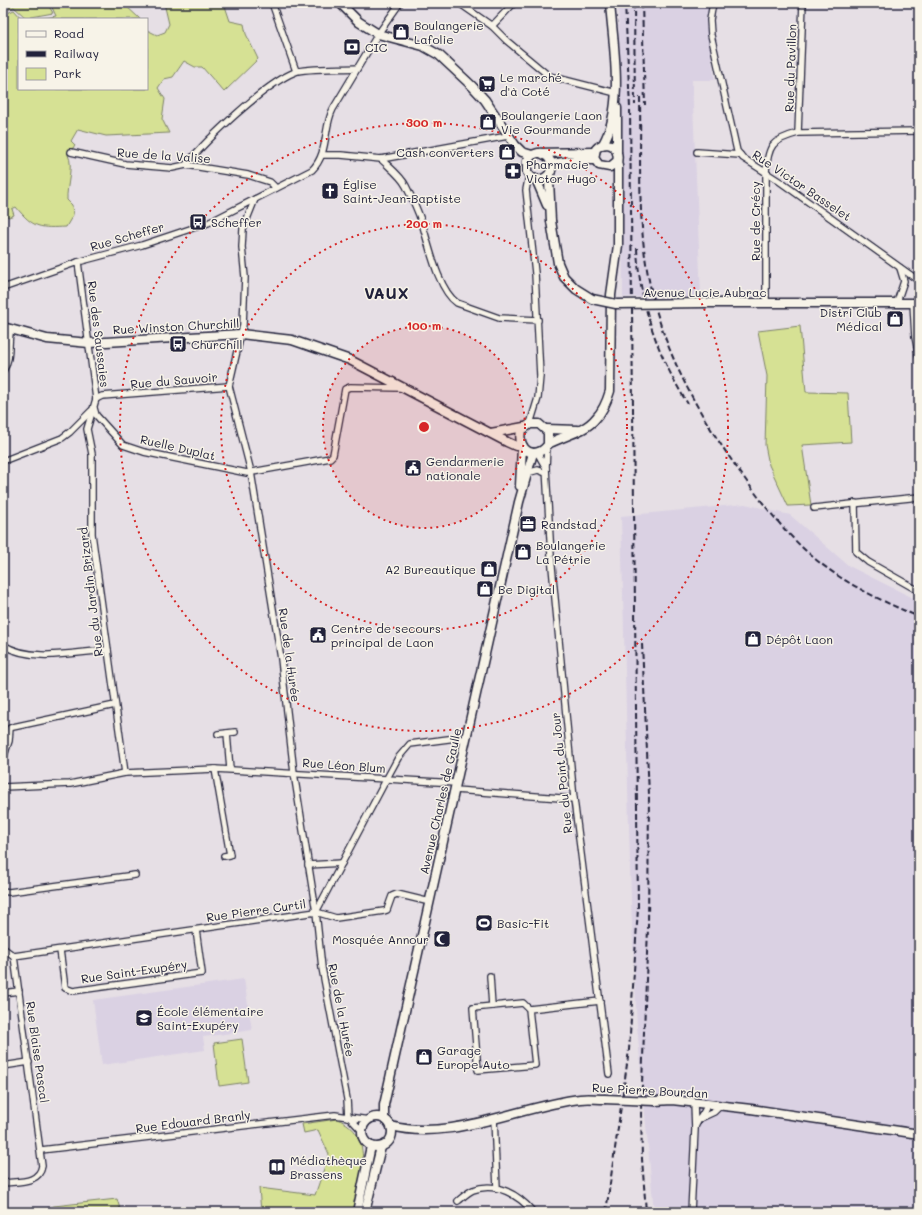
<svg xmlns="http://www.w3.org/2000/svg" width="922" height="1215" viewBox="0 0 922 1215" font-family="Mali,sans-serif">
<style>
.built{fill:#dad1e3}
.green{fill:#d6e194;stroke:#7c8268}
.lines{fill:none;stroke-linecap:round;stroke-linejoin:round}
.street-casing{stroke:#22223b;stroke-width:8}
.secondary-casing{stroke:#22223b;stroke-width:11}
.street{stroke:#f7f3e8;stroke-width:5.5}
.secondary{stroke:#f7f3e8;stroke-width:8}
.rail{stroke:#22223b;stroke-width:2;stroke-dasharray:6 3;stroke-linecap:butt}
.secondary-bridge-casing{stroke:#22223b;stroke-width:11;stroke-linecap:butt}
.secondary-bridge{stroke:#f7f3e8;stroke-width:8}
.ring{fill:none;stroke:#d62828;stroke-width:2;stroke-dasharray:2 4}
.labels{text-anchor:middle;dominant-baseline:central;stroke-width:3;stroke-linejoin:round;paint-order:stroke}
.poi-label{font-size:12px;fill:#22223b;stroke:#f7f3e8;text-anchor:start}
.street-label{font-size:12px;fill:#22223b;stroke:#f7f3e8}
.district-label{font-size:16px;font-weight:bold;letter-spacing:1px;fill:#22223b;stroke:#f7f3e8}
.centre{fill:#d62828;stroke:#f7f3e8;stroke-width:2}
.ring-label{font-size:12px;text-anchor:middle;font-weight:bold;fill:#d62828;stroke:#f7f3e8;stroke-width:3;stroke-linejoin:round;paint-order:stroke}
</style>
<rect width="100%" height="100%" fill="#e6dfe5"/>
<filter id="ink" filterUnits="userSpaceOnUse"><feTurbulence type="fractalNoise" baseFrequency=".025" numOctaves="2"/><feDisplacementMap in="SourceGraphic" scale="8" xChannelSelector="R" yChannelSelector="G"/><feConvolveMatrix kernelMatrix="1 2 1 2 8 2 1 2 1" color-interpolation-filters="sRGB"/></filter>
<g filter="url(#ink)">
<g class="built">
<polygon points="618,3 710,3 706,19 715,80 692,80 701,297 623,297 621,96"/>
<polygon points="745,504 790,515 849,566 919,601 919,1212 654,1212 637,1026 631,903 621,516"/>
<polygon points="244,979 252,1030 203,1037 205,1050 102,1065 93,1000"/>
</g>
<g class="green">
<polygon points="3,3 47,3 53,13 26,18 14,7 3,12"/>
<polygon points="50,3 123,3 140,19 40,19 56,16"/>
<path d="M164,3H224L230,21L244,24L246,34L258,59L224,92L202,67H195L184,61L173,77L164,79L158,88L165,99L162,119L169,133L106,136L78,129L71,141L75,145L68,155C74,166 66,187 67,200L72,205L73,215L66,227C40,228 34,229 16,207L12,209L14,215L9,217L3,214V15L14,10L22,19H19V89H147V30L157,35L165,32L169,24Z"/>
<polygon points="800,326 806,392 848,393 851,442 802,445 811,505 788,506 769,465 765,445 767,376 758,331"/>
<polygon points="242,1039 248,1082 219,1086 214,1043"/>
<path d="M337,1119C377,1134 360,1182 353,1212H261L259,1188L315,1195L329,1154L318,1130L304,1133L302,1124Z"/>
<polygon points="117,1199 121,1212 36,1212 54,1206"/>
</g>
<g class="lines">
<g class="street-casing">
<g id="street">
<polyline points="272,3 296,71"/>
<polyline points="459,3 492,26 507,41 549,76 616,93"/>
<polyline points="713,3 710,20 711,35 737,151 743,158 779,181 919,281"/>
<polyline points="492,26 514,3"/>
<polyline points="798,133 803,3"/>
<polyline points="71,152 125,164 172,168 186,165 199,167 248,175 270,182 276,188"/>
<polyline points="697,152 740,155"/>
<polyline points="322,155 341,155 381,159 508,136"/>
<path d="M381,159C389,167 401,176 406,186C412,198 418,211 422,223C429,245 438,290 457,303L499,318L538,320"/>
<path d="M186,165C207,139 265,84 295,72C304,68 344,69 357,68"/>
<polyline points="529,175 526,190 535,273 540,376 538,398 530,424"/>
<polyline points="255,199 243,229 242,247 245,277 243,325 229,386 251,472 281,659 294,773 316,912 322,968 347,1099 348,1117"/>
<polyline points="78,262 96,399 87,429 92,454 92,534 125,773"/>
<path d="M3,288L78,262L142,245L208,223L312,170C329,153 323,128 333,109L378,34L400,3"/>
<polyline points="897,302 904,281 900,268"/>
<polyline points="913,303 915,337 919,357"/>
<path d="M766,304V172C768,145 772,140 798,133L919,131"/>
<path d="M3,371C12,358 7,343 11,328"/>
<polyline points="96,399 102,396 229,386"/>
<polyline points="94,408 96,415 123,445 144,452 247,473 330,458 333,455 345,389 350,387 401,388"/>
<polyline points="547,446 546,468 551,556 574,799 609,1074"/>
<polyline points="537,452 546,468"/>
<polyline points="3,461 62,438 70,432 91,411"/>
<polyline points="527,473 538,470 546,473"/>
<polyline points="855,503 856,552 868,562 919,591"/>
<polyline points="814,508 919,497"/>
<path d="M3,645C33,663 74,652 108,650"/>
<polyline points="227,733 230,769"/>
<polyline points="218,734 235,732"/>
<polyline points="3,759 9,741 10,728 13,727 115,705"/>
<polyline points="215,769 230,855 224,856"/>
<polyline points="3,787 70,784 125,773 215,769 456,783"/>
<polyline points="455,790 574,799"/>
<polyline points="308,865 342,863"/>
<polyline points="3,891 9,892 135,875"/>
<polyline points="316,912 386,780 398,758 410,744 456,738 466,740"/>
<polyline points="316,912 336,918 384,911 387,910 392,896 397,894 430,902"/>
<polyline points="3,948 14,956 316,912"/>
<polyline points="60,950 65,988 73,991 202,973 196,930"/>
<polyline points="490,976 492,1006"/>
<polyline points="3,993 19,991"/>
<polyline points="529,1009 535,1065 478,1070 473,1008 523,1003 529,1009 600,1001"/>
<polyline points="3,1066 29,1062"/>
<polyline points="349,1117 362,1131"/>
<polyline points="494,1118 497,1188"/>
<polyline points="699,1119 714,1112 720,1106"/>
<path d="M695,1127C698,1119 706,1112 707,1104"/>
<polyline points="41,1150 335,1115 369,1120"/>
<path d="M3,1183C18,1181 39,1184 42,1166L14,956"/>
<path d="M458,1201C463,1197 468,1192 473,1190C496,1181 519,1195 533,1212"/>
<polyline points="691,1212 695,1129 694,1103"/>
</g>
</g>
<g class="secondary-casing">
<g id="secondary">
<polyline points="340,3 359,22 378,34 423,46 439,55 472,86 485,100 515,145 522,152 532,155"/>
<polyline points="617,108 617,152"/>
<path d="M603,144C625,106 613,45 610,3"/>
<polyline points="541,153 548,157 552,164 549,180 551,221"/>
<polyline points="552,164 575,160 595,160"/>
<path d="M551,171C547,179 540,181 532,178L527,172V161L532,155L538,153L595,152"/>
<polyline points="536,179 547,205"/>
<polyline points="706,303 919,303"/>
<polyline points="3,327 47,339 89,343 241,334 292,340 350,360 507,442 516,446 522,445"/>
<polyline points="546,429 577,430"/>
<polyline points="491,433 524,427"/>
<path d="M548,444V432L539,424H530L521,431C518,444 527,458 541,451C545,449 547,445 550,443C565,435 585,432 596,418C603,411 607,401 610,391L611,295L618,245V166C616,161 619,158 617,153C615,142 602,142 596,149L594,158L599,165L610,167L616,162"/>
<polyline points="520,486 522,447"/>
<polyline points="655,1101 672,1100 751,1109 919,1134"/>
<circle cx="377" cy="1132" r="15"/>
<polyline points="384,1119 384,1105 519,502 533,453"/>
<path d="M391,1126C452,1142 519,1106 580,1099C588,1098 596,1099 604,1099"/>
<polyline points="357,1212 371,1146"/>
<polyline points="365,1212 381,1147"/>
</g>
</g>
<use href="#street" class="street"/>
<use href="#secondary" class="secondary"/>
<g class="rail">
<polyline points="634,3 635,105"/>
<polyline points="642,3 645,105"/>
<path d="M640,97C641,156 637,216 648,275C662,352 699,416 745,479C766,508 787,535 814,558C845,584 882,601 919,617"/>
<path d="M637,248C639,303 658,357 688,404"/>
<polyline points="642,644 649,794 648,928 641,1110 642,1159 646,1212"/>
<polyline points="606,1212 629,1050 638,908 630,108 625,3"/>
</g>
<g class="secondary-bridge-casing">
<g id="secondary-bridge">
<polyline points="551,221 558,263 564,277 576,289 592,299 616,304 706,303"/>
<polyline points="604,1099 655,1101"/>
</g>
</g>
<use href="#secondary-bridge" class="secondary-bridge"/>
</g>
</g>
<circle cx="424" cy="427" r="101" fill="#d62828" fill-opacity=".12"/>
<g class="ring">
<circle cx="424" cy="427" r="101"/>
<circle cx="424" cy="427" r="203"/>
<circle cx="424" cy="427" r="304"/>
</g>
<defs>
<g id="shop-square" transform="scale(0.9)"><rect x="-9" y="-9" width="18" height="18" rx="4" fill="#22223b" stroke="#f7f3e8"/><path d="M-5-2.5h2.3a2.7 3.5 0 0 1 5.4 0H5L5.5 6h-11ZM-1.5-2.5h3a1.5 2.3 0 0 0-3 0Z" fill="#fff"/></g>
<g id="bank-square" transform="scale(0.9)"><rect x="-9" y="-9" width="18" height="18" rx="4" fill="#22223b" stroke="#f7f3e8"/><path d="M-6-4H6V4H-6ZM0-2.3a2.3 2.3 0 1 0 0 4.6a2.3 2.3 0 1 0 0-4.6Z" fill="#fff"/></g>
<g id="supermarket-square" transform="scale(0.9)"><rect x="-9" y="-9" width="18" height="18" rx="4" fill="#22223b" stroke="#f7f3e8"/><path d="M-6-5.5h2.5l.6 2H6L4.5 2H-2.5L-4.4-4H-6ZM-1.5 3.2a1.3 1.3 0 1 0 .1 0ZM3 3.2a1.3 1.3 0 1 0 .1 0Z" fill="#fff"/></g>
<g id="pharmacy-square" transform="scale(0.9)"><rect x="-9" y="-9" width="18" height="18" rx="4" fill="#22223b" stroke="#f7f3e8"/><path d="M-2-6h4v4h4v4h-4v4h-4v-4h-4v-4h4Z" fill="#fff"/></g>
<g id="church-square" transform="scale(0.9)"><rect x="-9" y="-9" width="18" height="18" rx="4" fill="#22223b" stroke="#f7f3e8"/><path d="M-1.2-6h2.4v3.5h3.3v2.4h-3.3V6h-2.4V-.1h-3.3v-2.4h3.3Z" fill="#fff"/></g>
<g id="bus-square" transform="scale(0.9)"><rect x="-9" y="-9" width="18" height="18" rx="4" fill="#22223b" stroke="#f7f3e8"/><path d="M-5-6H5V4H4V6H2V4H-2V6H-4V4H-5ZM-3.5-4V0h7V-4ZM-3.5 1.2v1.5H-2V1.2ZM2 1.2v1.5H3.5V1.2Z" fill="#fff"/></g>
<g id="civic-square" transform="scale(0.9)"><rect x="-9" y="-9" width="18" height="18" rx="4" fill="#22223b" stroke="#f7f3e8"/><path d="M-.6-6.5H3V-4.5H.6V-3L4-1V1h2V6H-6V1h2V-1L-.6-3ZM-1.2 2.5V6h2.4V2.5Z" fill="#fff"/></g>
<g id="office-square" transform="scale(0.9)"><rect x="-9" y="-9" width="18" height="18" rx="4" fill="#22223b" stroke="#f7f3e8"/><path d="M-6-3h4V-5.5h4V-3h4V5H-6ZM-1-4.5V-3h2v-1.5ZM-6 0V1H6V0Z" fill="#fff"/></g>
<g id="stadium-square" transform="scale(0.9)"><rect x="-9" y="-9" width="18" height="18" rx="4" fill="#22223b" stroke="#f7f3e8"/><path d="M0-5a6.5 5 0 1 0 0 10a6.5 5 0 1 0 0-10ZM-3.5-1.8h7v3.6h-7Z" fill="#fff"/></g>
<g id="mosque-square" transform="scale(0.9)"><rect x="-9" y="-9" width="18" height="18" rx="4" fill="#22223b" stroke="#f7f3e8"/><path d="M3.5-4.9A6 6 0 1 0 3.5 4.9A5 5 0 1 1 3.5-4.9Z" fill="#fff"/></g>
<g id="school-square" transform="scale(0.9)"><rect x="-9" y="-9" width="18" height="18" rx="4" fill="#22223b" stroke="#f7f3e8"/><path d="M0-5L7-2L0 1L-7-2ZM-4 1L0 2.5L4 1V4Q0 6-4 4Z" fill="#fff"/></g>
<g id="library-square" transform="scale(0.9)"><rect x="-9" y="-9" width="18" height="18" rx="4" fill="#22223b" stroke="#f7f3e8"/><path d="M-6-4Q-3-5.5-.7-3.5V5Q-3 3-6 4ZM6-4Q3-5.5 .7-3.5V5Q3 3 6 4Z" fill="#fff"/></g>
</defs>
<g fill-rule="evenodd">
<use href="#shop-square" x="401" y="32"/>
<use href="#bank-square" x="352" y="47"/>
<use href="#supermarket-square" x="487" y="84"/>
<use href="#shop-square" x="488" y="122"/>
<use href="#shop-square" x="507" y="152"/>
<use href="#pharmacy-square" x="513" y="171"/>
<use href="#church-square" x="330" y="191"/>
<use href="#bus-square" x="198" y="222"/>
<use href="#shop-square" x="895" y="319"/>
<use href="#bus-square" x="178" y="344"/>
<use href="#civic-square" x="413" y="468"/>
<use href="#office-square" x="528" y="524"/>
<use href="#shop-square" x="523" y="552"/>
<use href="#shop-square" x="489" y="569"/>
<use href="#shop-square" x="485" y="589"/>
<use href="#civic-square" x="318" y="635"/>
<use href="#shop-square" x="753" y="639"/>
<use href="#stadium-square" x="484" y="923"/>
<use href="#mosque-square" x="442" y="939"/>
<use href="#school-square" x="144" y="1018"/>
<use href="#shop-square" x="424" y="1057"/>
<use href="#library-square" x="277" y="1167"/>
</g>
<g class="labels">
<g class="poi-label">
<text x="414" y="25">Boulangerie<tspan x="414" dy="14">Lafolie</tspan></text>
<text x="365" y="47">CIC</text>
<text x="500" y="77">Le marché<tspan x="500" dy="14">d'à Coté</tspan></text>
<text x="501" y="115">Boulangerie Laon<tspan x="501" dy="14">Vie Gourmande</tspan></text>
<text x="494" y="152" text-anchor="end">Cash converters</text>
<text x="526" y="164">Pharmacie<tspan x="526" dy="14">Victor Hugo</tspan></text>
<text x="343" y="184">Église<tspan x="343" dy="14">Saint-Jean-Baptiste</tspan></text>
<text x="211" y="222">Scheffer</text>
<text x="882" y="312" text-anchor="end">Distri Club<tspan x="882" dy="14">Médical</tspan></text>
<text x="191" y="344">Churchill</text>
<text x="426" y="461">Gendarmerie<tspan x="426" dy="14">nationale</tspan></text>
<text x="541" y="524">Randstad</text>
<text x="536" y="545">Boulangerie<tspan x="536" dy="14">La Pétrie</tspan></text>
<text x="476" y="569" text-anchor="end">A2 Bureautique</text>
<text x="498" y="589">Be Digital</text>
<text x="331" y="628">Centre de secours<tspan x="331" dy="14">principal de Laon</tspan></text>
<text x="766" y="639">Dépôt Laon</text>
<text x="497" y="923">Basic-Fit</text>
<text x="429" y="939" text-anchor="end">Mosquée Annour</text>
<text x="157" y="1011">École élémentaire<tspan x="157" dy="14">Saint-Exupéry</tspan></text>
<text x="437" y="1050">Garage<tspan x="437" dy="14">Europe Auto</tspan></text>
<text x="290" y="1160">Médiathèque<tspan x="290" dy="14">Brassens</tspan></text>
</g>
<g class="street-label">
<text transform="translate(790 68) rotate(-88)">Rue du Pavillon</text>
<text transform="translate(164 155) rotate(4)">Rue de la Valise</text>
<text transform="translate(802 185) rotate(34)">Rue Victor Basselet</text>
<text transform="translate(755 221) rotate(-90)">Rue de Crécy</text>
<text transform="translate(127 236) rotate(-16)">Rue Scheffer</text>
<text x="705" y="292">Avenue Lucie Aubrac</text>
<text transform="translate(176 326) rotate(-3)">Rue Winston Churchill</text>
<text transform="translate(99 334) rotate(83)">Rue des Saussaies</text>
<text transform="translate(174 380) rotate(-5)">Rue du Sauvoir</text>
<text transform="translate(178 447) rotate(13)">Ruelle Duplat</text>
<text transform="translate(90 592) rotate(-97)">Rue du Jardin Brizard</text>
<text transform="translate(290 655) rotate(82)">Rue de la Hurée</text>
<text transform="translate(344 765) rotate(4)">Rue Léon Blum</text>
<text transform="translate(561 773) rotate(-96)">Rue du Point du Jour</text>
<text transform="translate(440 801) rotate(-77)">Avenue Charles de Gaulle</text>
<text transform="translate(256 910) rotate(-8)">Rue Pierre Curtil</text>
<text transform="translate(134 971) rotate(-8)">Rue Saint-Exupéry</text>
<text transform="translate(342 1010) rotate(79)">Rue de la Hurée</text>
<text transform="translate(38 1052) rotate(82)">Rue Blaise Pascal</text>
<text transform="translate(650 1090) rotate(3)">Rue Pierre Bourdan</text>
<text transform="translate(193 1121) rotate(-7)">Rue Edouard Branly</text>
</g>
<g class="district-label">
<text x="387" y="292">VAUX</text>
</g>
</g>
<circle cx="424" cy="427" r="6" class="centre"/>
<g class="ring-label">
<text x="424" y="127">300 m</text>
<text x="424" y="228">200 m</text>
<text x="424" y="330">100 m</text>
</g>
<rect width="922" height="1215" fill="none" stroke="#f7f3e8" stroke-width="16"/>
<rect x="8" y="8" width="906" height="1199" fill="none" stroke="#22223b" stroke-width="1.5" filter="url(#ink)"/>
<rect x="18" y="18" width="130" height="72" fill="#f7f3e8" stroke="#a29fa3"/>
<rect x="26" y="31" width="20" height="6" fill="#f7f3e8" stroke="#a29fa3"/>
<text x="54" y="38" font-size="12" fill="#22223b">Road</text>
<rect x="26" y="51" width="20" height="6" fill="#22223b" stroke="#a29fa3"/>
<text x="54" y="58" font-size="12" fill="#22223b">Railway</text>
<rect x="26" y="68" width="20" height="12" fill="#d6e194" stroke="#a29fa3"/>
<text x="54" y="78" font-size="12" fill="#22223b">Park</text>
</svg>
